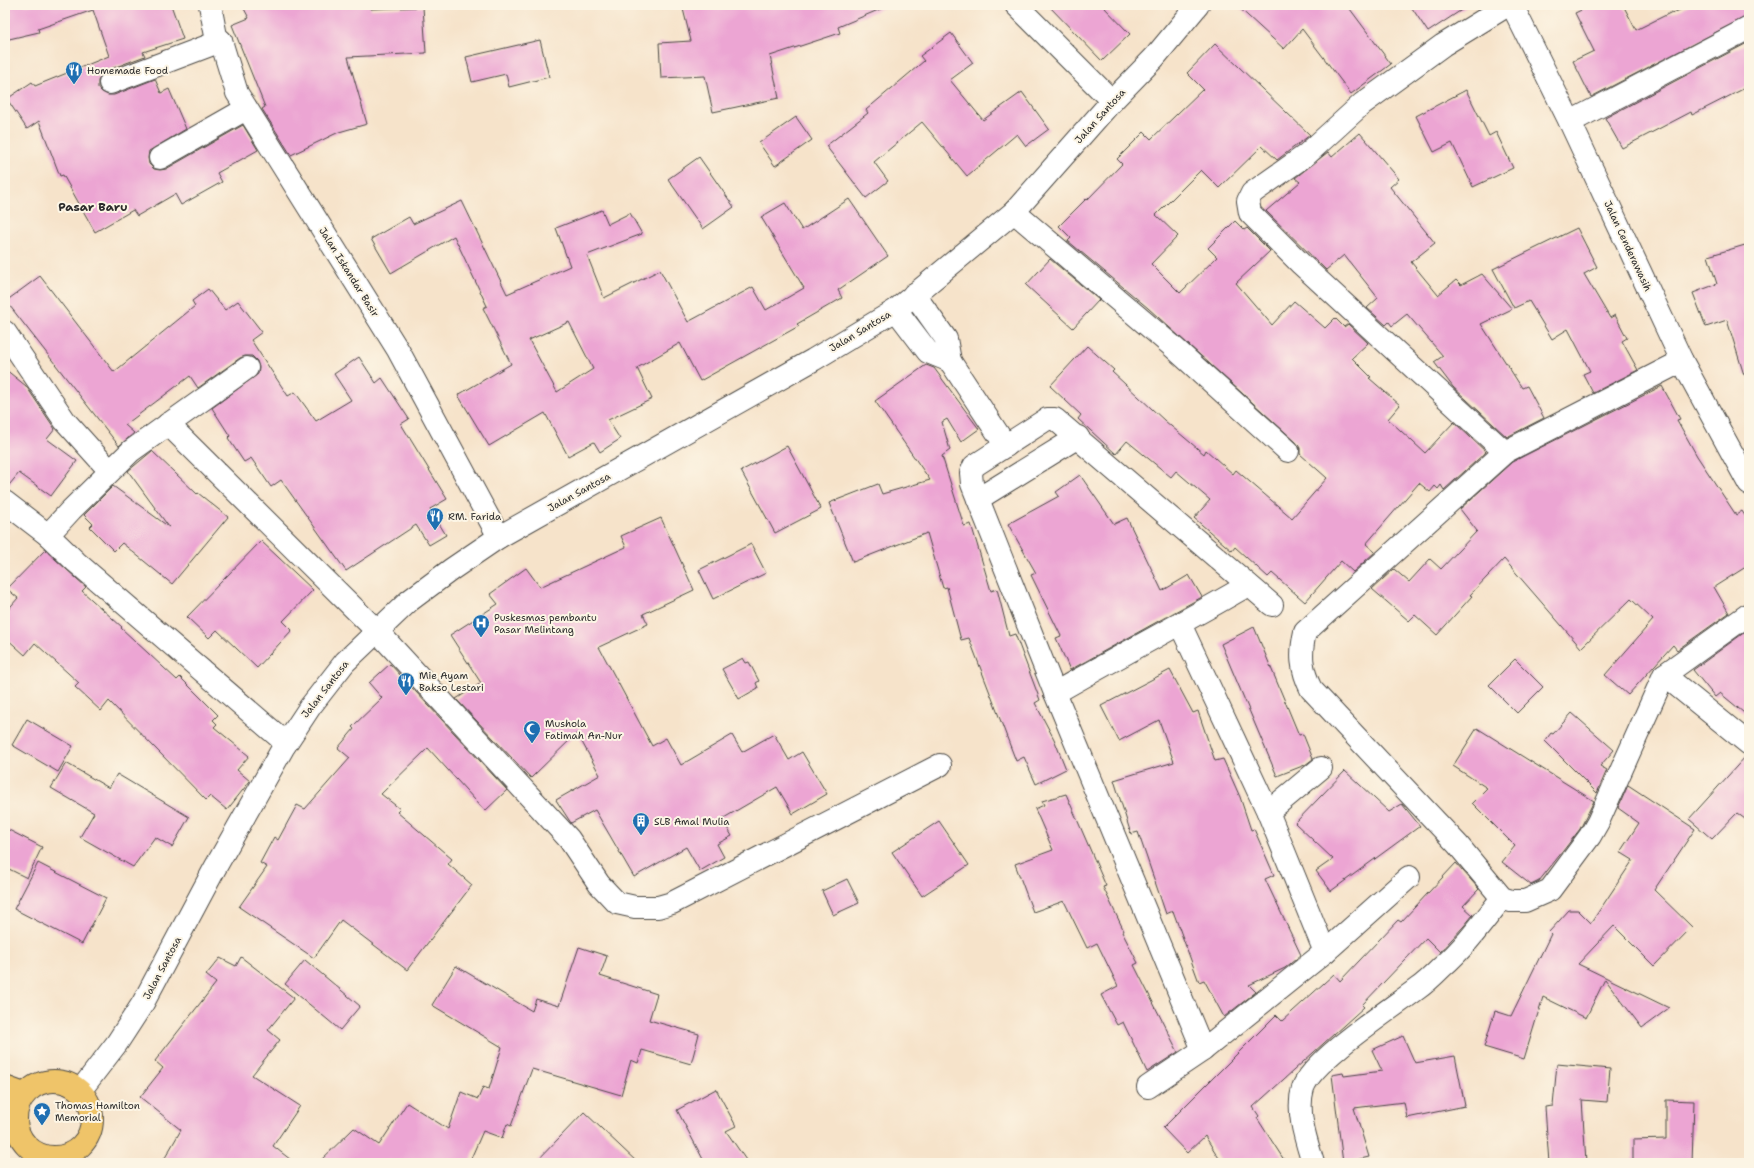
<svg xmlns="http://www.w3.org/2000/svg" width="1754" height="1168" viewBox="0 0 1754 1168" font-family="'Shantell Sans',sans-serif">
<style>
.building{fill:#eca5d3;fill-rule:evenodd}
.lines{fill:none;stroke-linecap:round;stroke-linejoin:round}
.minor-casing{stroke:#494743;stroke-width:24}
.major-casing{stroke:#494743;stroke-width:24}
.minor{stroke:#fff;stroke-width:22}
.major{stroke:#efc469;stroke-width:22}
.labels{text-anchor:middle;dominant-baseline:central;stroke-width:4;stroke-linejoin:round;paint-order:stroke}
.poi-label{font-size:10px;fill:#2b2b2b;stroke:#fcf5e5;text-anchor:start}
.street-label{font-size:10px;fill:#2b2b2b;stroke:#fcf5e5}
.quarter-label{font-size:12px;font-weight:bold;fill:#2b2b2b;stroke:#fcf5e5}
</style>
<rect width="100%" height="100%" fill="#fcf5e5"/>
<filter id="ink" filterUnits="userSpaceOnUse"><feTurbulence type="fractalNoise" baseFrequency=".025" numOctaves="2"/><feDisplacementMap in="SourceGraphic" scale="8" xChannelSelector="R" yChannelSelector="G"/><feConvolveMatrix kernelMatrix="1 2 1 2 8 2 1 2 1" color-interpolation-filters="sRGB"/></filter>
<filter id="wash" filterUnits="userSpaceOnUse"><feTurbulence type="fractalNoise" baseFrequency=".012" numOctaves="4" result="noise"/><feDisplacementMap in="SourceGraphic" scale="16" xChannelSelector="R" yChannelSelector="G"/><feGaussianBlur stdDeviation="0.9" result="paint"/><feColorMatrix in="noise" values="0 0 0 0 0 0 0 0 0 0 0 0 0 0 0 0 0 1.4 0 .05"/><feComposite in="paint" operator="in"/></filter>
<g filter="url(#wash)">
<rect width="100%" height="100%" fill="#f6e3ca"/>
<g id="blocks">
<g class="building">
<polygon points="5,5 171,5 183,39 143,52 145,56 105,71 101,75 98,81 98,88 102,92 108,95 114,95 155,79 161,93 169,89 186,129 149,151 148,158 149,164 154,169 160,170 166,169 243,125 258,150 217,173 222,182 181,205 175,194 137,216 133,210 95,232 63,175 60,176 39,121 27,129 7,99 32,82 35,86 109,56 93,10 38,29 39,32 5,40"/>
<polygon points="242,5 369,5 371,9 423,7 426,53 348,57 367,124 339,132 291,155 262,109 265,107 232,25 249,18"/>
<polygon points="682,5 890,5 838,27 840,33 770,56 779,98 713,112 705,76 661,78 659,43 691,41"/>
<polygon points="1048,5 1102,5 1130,34 1102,61"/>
<polygon points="1236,5 1347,5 1391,64 1351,94 1302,29 1284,49"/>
<polygon points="1410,5 1469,5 1428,32"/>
<polygon points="1592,5 1623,5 1636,30 1672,12 1673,13 1691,5 1742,5 1747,16 1591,97 1573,61 1594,51 1575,13"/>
<polygon points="951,33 973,63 950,80 983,120 1022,92 1049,129 1026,146 1017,134 967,176 922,122 874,162 888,181 866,198 826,146 868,113 866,110 924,61 920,56"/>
<polygon points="540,40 549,77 509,87 506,74 472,82 466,57"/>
<polygon points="1749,42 1749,86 1692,115 1691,112 1622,148 1605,118"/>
<polygon points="1215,44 1310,135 1277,160 1262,146 1219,188 1201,170 1156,215 1178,236 1151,264 1180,293 1217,257 1208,248 1235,221 1244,230 1247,228 1270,251 1236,283 1272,325 1294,301 1325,328 1335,318 1344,327 1348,324 1368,343 1352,358 1371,377 1369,378 1400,405 1388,419 1425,453 1454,422 1486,452 1444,490 1441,485 1438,489 1435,486 1430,492 1419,483 1366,544 1375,552 1353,572 1341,561 1305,602 1272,573 1268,577 1235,547 1232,551 1194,518 1210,500 1176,471 1171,477 1127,441 1116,454 1078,419 1081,415 1050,386 1087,346 1114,370 1112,372 1165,421 1204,454 1206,450 1233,474 1236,470 1292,518 1327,478 1300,454 1300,448 1296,442 1148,308 1068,241 1071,238 1059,226 1086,199 1087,200 1122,164 1117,159 1144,132 1151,139 1203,89 1187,73"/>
<polygon points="1466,90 1489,136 1496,132 1513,168 1473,187 1452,143 1434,152 1416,116"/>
<polygon points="796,117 812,140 775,166 759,143"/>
<polygon points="1360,133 1399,179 1390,187 1435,243 1411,262 1438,295 1456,280 1461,285 1482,274 1512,309 1481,324 1522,388 1527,386 1544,418 1507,437 1453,387 1434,362 1443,356 1407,314 1392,326 1389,322 1386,325 1367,308 1378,298 1344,255 1326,270 1266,211 1300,182 1295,178 1328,152 1332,157"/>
<polygon points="699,157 734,207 703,229 668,179"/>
<path d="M849,199L888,256L838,290L842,298L797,324L799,326L700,381L680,343L637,368L652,399L608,420L620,439L600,452L594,442L568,456L545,413L489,446L458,395L511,364L483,308L487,306L454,236L391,273L371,239L409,217L413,224L462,201L507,294L570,266L556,228L602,210L608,224L630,213L642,234L587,255L604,298L660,270L688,322L753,287L766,310L804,288L761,217L785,203L802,230ZM569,322L593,369L557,392L529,340Z"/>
<polygon points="1577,228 1597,267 1584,274 1610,318 1615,315 1627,338 1622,341 1638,370 1593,393 1583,374 1590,371 1568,329 1552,339 1529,301 1514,308 1493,269"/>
<polygon points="1745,245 1749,256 1749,375 1744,375 1727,320 1706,327 1693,293 1717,284 1708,256"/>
<polygon points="1050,259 1099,300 1073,328 1026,285"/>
<polygon points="40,276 114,372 195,306 192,301 208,289 225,310 238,301 262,332 251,340 288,396 295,392 316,421 351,400 334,374 359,357 376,383 382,378 409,419 401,424 447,499 430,509 446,535 429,545 416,525 346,571 281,480 271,487 251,458 244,462 228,438 230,436 212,408 258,374 259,367 257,361 252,356 245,356 240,358 198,388 190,376 125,425 134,433 119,446 6,301"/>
<polygon points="926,365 934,368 979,429 961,442 947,419 942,422 950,450 942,456 964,526 971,524 991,591 997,589 1009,636 1015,634 1040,700 1035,703 1054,739 1066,769 1036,784 1024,757 1016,761 969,638 961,640 947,587 943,588 927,533 853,562 829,503 878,484 882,494 930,480 875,401"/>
<polygon points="5,369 26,386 55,429 47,439 77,461 51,496 19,473 5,490"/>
<polygon points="1662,386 1680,419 1677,420 1697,456 1736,515 1742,511 1749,522 1749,565 1714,587 1729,613 1677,650 1673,645 1628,695 1605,675 1653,620 1631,599 1581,648 1504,559 1470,595 1472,596 1437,635 1415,615 1409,621 1372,589 1394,569 1409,582 1430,559 1441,569 1477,531 1460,509 1512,462"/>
<polygon points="787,446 821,509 775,533 741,471"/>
<polygon points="152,451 197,494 198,493 228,517 172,584 122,543 114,551 90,527 93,524 84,515 113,486 169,527 128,471"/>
<polygon points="1080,475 1114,524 1127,518 1162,591 1189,575 1202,597 1070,670 1056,638 1061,636 1031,575 1036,573 1008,524 1059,496 1056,492"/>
<polygon points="661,518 694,590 643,614 648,624 599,647 652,746 666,738 681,765 732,735 742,752 774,734 789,760 802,752 827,794 793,814 777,787 722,819 732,836 717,844 724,857 700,871 686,847 634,877 595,810 571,823 556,800 600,775 577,733 531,778 456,699 481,683 450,635 498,604 490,594 526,568 540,587 626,547 621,536"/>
<polygon points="261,541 313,590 283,621 292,630 257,668 217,630 209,638 187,617"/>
<polygon points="751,544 766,573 713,599 699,570"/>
<polygon points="45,550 86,587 82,591 122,627 121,628 177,680 180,677 218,715 213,720 217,724 214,727 249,756 237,770 250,781 227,810 210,796 206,800 109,701 101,711 75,687 79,683 35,643 25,655 5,637 5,613 18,598 7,589"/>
<polygon points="1254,627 1299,735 1303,734 1313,759 1305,765 1277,776 1221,644"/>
<polygon points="1749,629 1749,717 1720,693 1715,697 1693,670"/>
<polygon points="743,658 746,663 749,662 759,681 756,683 758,688 739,699 722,669"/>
<polygon points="1515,659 1543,687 1517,713 1489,685"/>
<polygon points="390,664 507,790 485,811 428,748 381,794 400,809 397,812 452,859 448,864 472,885 407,970 341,920 314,958 239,907 267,867 260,863 274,837 278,840 297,805 305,809 350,758 338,748 354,729 352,727 382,698 369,683"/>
<polygon points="1170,670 1193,713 1198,711 1215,761 1223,759 1240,797 1251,830 1254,829 1274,875 1265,879 1301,955 1285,968 1249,985 1256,992 1224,1017 1204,980 1199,982 1173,911 1166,914 1138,832 1131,834 1114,780 1174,762 1159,720 1119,741 1101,706"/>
<polygon points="1572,713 1614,750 1600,766 1607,770 1597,793 1545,741 1551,733 1553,734"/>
<polygon points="27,719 73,746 58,772 12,745"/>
<polygon points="1477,728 1594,801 1580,829 1563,851 1539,881 1531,885 1502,862 1515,846 1472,803 1487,788 1453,766"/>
<polygon points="1746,756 1749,756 1749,822 1737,813 1712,839 1689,819"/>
<polygon points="66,763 109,788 117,774 189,817 172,847 155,837 133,867 80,837 94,813 51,788"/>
<polygon points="1345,771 1389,812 1402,804 1420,826 1331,891 1316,871 1333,859 1295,823"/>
<polygon points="1628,785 1695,829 1654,890 1692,927 1654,966 1614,926 1578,964 1669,1008 1642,1028 1605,979 1586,1018 1543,997 1524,1059 1484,1047 1495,1011 1511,1016 1551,934 1549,932 1569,910 1578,910 1591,923 1633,860 1620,852 1639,823 1618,808"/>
<polygon points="1066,794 1106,886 1103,887 1124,931 1122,932 1138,963 1134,965 1178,1052 1147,1072 1123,1022 1117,1025 1101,995 1118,986 1097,943 1087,948 1064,901 1033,912 1015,864 1053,850 1035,809 1044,805 1042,801"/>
<polygon points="939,821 969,865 922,896 892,852"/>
<polygon points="5,828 42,847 27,878 5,867"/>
<polygon points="38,863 106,898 82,944 14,909"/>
<polygon points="1456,863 1479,889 1463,906 1473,915 1464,926 1440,952 1426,938 1362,1005 1364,1007 1253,1107 1259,1116 1257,1118 1286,1163 1222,1163 1205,1136 1187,1153 1163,1128 1276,1015 1282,1021 1334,974 1340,981 1398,920 1401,922"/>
<polygon points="847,879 859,903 833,915 822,891"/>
<polygon points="579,947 607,956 600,976 657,994 649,1020 699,1034 691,1064 642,1050 638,1063 631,1060 621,1095 532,1069 511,1126 507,1124 502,1138 483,1131 469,1163 318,1163 354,1128 379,1145 407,1103 448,1129 461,1092 478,1099 483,1087 489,1089 502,1047 432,1005 456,966 532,1011 536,999 559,1006"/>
<polygon points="241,957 294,998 268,1030 280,1040 252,1075 300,1106 273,1146 295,1163 162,1163 181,1130 140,1097 163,1068 155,1061 216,983 206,975 220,958 236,966"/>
<polygon points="305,960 360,1006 340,1030 285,984"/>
<polygon points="1403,1036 1415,1063 1455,1056 1465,1106 1407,1118 1404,1102 1354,1108 1369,1157 1343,1163 1332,1075 1343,1073 1344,1076 1382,1071 1372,1050"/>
<polygon points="1557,1064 1610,1069 1607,1102 1582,1100 1586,1163 1549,1163 1545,1107 1553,1106"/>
<polygon points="716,1089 736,1126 726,1131 748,1163 705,1163 677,1110"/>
<polygon points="1666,1100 1694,1101 1692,1163 1633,1163 1633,1140 1666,1139"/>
<polygon points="584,1112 638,1163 535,1163"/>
</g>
</g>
</g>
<g filter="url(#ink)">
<use href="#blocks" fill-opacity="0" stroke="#494743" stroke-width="1"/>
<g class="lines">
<g class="minor-casing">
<g id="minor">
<polyline points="210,5 216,36 221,41 237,93 398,350 499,537"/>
<polyline points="1016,5 1112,101"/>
<polyline points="1512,5 1570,122 1682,361 1749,484"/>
<polyline points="110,83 221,41"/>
<polyline points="1570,122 1749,28"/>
<polyline points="160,158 246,109"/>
<polyline points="1014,212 1171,345 1288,451"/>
<polyline points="914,294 946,339 950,361 1006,446"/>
<polyline points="896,310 928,352 950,361"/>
<polyline points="5,332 65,421 110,471"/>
<path d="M1682,361L1505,452L1305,632C1300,654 1301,669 1311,689L1458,845L1502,898L1511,901H1525L1550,890L1590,836L1598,822L1664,675L1749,614"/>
<polyline points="247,368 131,451 71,510 48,535 76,562 286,743"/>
<polyline points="168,424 378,632 569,839 599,884 617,903 635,907 658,907 672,903 940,765"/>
<polyline points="1505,452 1301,264 1250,213 1248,201 1252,193 1306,155 1362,104 1443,45 1508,5"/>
<polyline points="978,499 1078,437"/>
<polyline points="5,502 48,535"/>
<polyline points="1272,605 1055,419 1047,419 974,466 971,473 972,484 1055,693 1203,1050 1325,952 1409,877"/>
<polyline points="1180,624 1268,812 1325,952"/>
<polyline points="1664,675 1749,744"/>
<path d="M1055,693C1119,656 1185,622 1248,585"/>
<polyline points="1268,812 1321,768"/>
<polyline points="1148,1087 1203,1050"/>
<polyline points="80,1091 117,1043 143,1003 215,868 283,748 310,707 345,662 409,601 452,569 499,537 813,360 896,310 1014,212 1112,101 1154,58 1198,5"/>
<path d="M1313,1163C1306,1140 1296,1112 1303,1088C1312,1060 1391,1009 1417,989C1426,983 1434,975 1442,967C1465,947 1483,922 1502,898"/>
</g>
</g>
<g class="major-casing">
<g id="major">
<circle cx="54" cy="1119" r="38"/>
<polyline points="5,1087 24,1094"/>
</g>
</g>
<use href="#minor" class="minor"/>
<use href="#major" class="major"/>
</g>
</g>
<defs>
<g id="restaurant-pin" transform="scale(0.9)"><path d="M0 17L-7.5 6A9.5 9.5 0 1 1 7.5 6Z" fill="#1f6fb2" stroke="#fcf5e5"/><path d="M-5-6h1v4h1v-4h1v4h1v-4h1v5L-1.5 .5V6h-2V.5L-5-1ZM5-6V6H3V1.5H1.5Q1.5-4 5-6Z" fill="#fff"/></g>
<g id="hospital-pin" transform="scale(0.9)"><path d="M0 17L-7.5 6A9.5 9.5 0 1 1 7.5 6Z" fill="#1f6fb2" stroke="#fcf5e5"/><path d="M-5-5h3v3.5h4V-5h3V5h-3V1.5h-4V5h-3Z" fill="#fff"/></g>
<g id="mosque-pin" transform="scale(0.9)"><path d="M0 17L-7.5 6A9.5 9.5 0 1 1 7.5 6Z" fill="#1f6fb2" stroke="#fcf5e5"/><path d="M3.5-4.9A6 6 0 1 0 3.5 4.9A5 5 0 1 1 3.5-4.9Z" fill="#fff"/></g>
<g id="building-pin" transform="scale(0.9)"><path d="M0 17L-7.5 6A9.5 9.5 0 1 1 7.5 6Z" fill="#1f6fb2" stroke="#fcf5e5"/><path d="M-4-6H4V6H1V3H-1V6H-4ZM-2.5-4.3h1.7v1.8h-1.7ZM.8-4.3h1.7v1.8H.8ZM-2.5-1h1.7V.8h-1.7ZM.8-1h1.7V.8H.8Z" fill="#fff"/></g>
<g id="sight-pin" transform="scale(0.9)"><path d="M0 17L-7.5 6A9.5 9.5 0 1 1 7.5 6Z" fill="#1f6fb2" stroke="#fcf5e5"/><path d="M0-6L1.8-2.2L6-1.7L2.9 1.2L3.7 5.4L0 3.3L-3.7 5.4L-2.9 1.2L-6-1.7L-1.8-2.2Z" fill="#fff"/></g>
</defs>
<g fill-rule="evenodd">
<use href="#restaurant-pin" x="74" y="70"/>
<use href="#restaurant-pin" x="435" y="516"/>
<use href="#hospital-pin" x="481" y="623"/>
<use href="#restaurant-pin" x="406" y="681"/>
<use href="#mosque-pin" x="532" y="729"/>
<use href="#building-pin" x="641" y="821"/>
<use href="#sight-pin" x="42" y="1111"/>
</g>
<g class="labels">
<g class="poi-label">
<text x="87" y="70">Homemade Food</text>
<text x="448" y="516">RM. Farida</text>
<text x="494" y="617">Puskesmas pembantu<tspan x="494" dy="12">Pasar Melintang</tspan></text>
<text x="419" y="675">Mie Ayam<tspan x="419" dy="12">Bakso Lestari</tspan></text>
<text x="545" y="723">Mushola<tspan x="545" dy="12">Fatimah An-Nur</tspan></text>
<text x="654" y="821">SLB Amal Mulia</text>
<text x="55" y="1105">Thomas Hamilton<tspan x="55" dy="12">Memorial</tspan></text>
</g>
<g class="street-label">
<text transform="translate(1100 116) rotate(-48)">Jalan Santosa</text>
<text transform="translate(1628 246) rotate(65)">Jalan Cenderawasih</text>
<text transform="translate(349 272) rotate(58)">Jalan Iskandar Basir</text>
<text transform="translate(860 331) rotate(-31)">Jalan Santosa</text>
<text transform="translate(579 492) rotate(-29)">Jalan Santosa</text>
<text transform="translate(325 689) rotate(-52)">Jalan Santosa</text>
<text transform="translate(162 968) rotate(-62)">Jalan Santosa</text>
</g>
<g class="quarter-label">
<text x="93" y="207">Pasar Baru</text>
</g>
</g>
<rect width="1754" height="1168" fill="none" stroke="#fcf5e5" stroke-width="20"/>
</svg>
